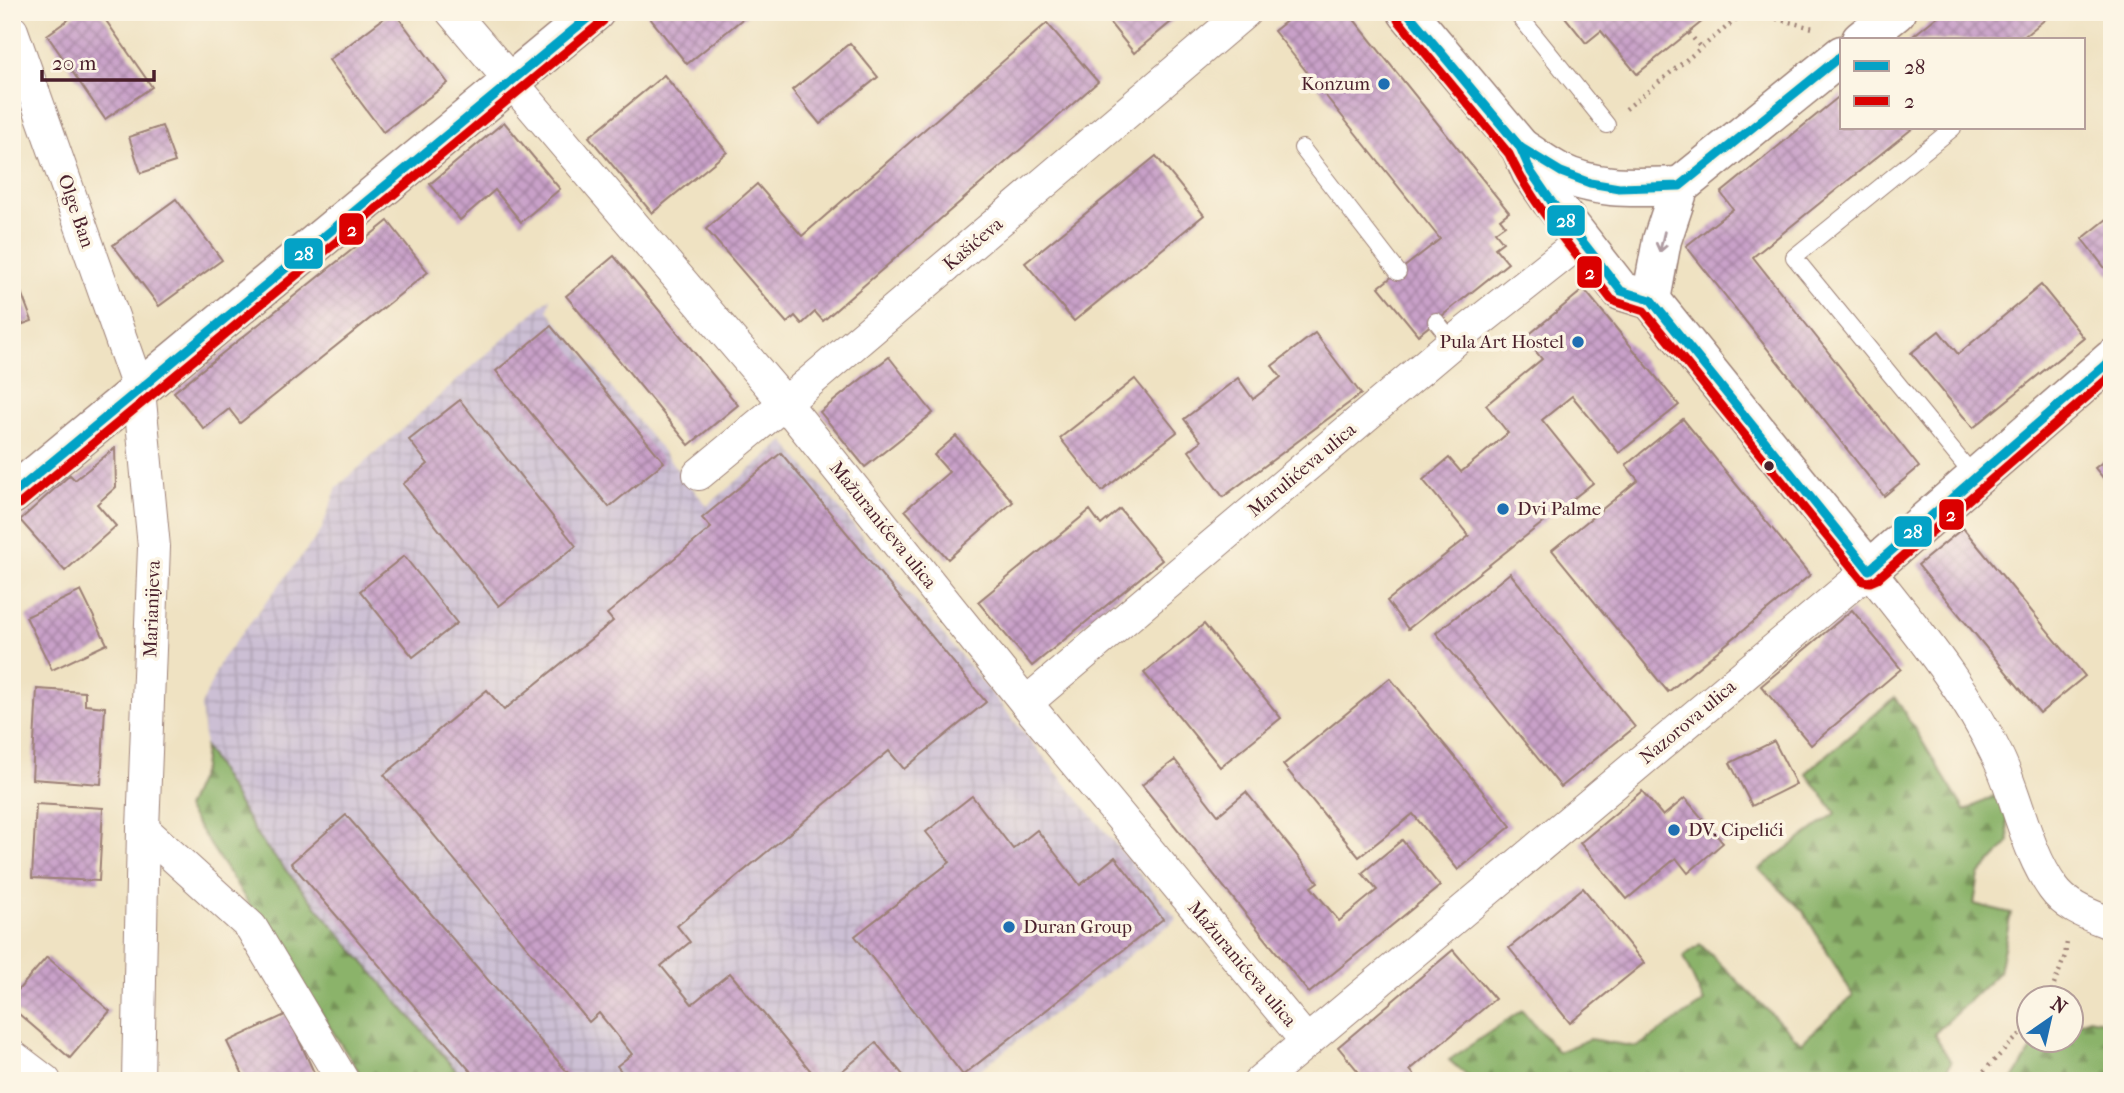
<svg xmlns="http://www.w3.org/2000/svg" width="2124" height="1093" viewBox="0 0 2124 1093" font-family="'IM FELL French Canon',serif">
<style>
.industrial{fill:url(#industrial-grid)}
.forest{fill:url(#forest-firs);stroke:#6a694a;stroke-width:2}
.building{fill:url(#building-cross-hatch)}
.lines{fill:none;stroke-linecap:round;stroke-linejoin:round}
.service-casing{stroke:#9c8076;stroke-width:18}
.minor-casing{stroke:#9c8076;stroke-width:34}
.tertiary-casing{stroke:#9c8076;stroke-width:41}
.secondary-casing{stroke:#9c8076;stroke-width:41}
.path{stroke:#9c8076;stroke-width:4.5;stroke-dasharray:2 5;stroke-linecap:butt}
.service{stroke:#fff;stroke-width:16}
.minor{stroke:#fff;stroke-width:32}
.tertiary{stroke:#fff;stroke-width:38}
.secondary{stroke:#fff;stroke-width:38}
.bus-1-casing{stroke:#fcf5e5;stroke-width:14}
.bus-2-casing{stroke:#fcf5e5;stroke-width:14}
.bus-1{stroke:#04a2c6;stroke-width:9}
.bus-2{stroke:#db0000;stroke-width:9}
.oneway{stroke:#ae9aa0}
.poi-dot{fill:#1f6fb2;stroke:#fcf5e5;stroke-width:2.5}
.bus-dot{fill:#4a1f2b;stroke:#fcf5e5;stroke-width:2.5}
.labels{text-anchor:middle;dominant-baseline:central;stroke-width:7;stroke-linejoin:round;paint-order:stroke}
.poi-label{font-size:19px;fill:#4a1f2b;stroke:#fcf5e5;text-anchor:start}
.street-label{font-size:19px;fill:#4a1f2b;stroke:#fcf5e5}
.line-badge{stroke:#fcf5e5;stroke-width:2.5}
.badge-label{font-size:19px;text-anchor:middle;font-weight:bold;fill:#fff}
</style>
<defs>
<pattern id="industrial-grid" width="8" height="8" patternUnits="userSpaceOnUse" patternTransform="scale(1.75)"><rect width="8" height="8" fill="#ccbfd4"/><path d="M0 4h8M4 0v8" fill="none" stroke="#b1a4b6"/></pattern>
<pattern id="forest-firs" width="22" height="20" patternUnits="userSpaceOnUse" patternTransform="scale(1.75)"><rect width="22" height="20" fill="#8bb36a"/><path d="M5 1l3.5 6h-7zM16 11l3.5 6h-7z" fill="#749157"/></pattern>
<pattern id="building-cross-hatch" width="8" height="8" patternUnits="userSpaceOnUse" patternTransform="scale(1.75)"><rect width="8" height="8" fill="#c9a1c9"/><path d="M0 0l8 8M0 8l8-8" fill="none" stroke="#a583a3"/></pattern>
</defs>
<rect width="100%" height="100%" fill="#fcf5e5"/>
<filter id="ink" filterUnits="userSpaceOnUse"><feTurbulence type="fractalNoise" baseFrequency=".0143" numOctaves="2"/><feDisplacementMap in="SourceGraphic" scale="14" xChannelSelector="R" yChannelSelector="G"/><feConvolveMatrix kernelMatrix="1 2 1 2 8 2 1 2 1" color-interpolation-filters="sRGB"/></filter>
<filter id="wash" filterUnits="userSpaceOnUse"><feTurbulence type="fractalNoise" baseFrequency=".00686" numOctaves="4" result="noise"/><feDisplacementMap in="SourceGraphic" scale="28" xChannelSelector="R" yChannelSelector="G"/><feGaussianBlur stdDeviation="1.57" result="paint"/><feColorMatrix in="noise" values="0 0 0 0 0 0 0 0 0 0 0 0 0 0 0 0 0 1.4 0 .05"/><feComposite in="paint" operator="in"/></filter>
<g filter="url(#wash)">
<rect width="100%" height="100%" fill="#efe2c2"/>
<polygon class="industrial" points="551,297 548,310 707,506 784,441 1177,919 965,1081 465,1081 260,840 205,747 201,706 221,660 321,531 337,487"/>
<g class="forest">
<polygon points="1895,697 1965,811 2005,790 2009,843 1979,875 1974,904 2011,913 1999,972 1934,1034 1951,1062 1942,1081 1473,1081 1449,1060 1522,1010 1558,1052 1590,1039 1637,1047 1704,1002 1683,957 1700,944 1801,1043 1853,996 1803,911 1759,869 1836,813 1806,773"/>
<polygon points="205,747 260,840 465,1081 365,1081 186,808 203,769"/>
<polygon points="2089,1018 2112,1023 2112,1081 2012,1081 2035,1044 2042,1041 2072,1040 2072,1026"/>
</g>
<g id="blocks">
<g class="building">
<polygon points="79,12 100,12 152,87 105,119 47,35"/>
<polygon points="392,12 394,12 448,83 383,132 329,60"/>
<polygon points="645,12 751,12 687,64"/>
<polygon points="1101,12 1183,12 1134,53"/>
<polygon points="1298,12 1348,12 1509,212 1500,219 1505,225 1495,232 1503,242 1495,248 1508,263 1418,335 1379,287 1440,239 1274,31"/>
<polygon points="1561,12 1714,12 1637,74 1601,31 1586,43"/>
<polygon points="1943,12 2054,12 2020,40 1908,40"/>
<polygon points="1047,23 1098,82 823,321 815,312 802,324 795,316 787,323 706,229 757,184 802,236"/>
<polygon points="850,43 878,77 820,124 792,90"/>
<polygon points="664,75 727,152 652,213 589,137"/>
<polygon points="1842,94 1842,128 1913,128 1753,257 1919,467 1884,496 1686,246 1733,209 1721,193"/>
<polygon points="504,122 560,189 521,222 495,190 460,220 430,184"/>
<polygon points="162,126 175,162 141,173 129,137"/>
<polygon points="1156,156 1204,215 1074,321 1025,263"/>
<polygon points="176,199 222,260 159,306 113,245"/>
<polygon points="2112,215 2112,277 2082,239"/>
<polygon points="388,221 428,272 240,423 229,409 204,429 174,392"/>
<polygon points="614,256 738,405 689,445 566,296"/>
<polygon points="12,268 32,321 12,328"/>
<polygon points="2041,285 2084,338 1973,428 1911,353 1939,331 1958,354"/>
<polygon points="1584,289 1679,405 1619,453 1572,396 1542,420 1593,483 1408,629 1387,601 1469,536 1423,480 1449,458 1461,472 1508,433 1486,405 1542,359 1525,338"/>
<polygon points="551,326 664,462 609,507 496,371"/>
<polygon points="1315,333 1361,394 1223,497 1189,451 1201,441 1184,419 1238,378 1253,399 1281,377 1272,366"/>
<polygon points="889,357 933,413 865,467 820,412"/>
<polygon points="1135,379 1177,432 1102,491 1060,438"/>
<polygon points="460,400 576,546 499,606 403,484 428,464 409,440"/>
<polygon points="1683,419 1810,575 1668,692 1552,550 1638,480 1626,465"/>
<polygon points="956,436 1013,502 948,559 905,510 949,472 934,455"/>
<polygon points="115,448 116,487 97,504 116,526 65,571 20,520 70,475 75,480"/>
<polygon points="781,453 986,702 904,769 889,751 677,926 690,942 661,966 692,1004 730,973 819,1081 629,1081 617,1066 632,1054 599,1013 589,1022 384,775 487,690 504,710 613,621 607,614 711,528 702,518"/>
<polygon points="2112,455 2112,489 2095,468"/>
<polygon points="1120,509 1162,560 1032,666 978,602 1090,510 1101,525"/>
<polygon points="1963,528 2085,676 2040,713 1918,565"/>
<polygon points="404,556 457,623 413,657 360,591"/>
<polygon points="1510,573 1635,727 1561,787 1436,633"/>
<polygon points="81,591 107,644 52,670 26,617"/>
<polygon points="1852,610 1901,669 1811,745 1761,686"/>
<polygon points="1204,624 1281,718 1220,767 1144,673"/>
<polygon points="1390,678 1511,826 1458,870 1413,814 1359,857 1283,765"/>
<polygon points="37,689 85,692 85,705 105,707 101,784 32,779"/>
<polygon points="1774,741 1796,784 1752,806 1730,763"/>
<polygon points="1175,760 1218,815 1246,792 1318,882 1311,887 1339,921 1377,890 1362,873 1402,840 1440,886 1309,993 1142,785"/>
<polygon points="1642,791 1663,816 1685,798 1723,843 1688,873 1676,858 1627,899 1580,843"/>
<polygon points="972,796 1013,849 1037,830 1080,885 1115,857 1163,919 963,1075 855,936 950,862 926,832"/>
<polygon points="36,804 103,808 99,881 32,878"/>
<polygon points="346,815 575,1081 479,1081 291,863"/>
<polygon points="1583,888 1644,963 1570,1023 1509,948"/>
<polygon points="1453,950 1495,999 1410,1070 1419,1081 1366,1081 1338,1047"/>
<polygon points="47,957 110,1011 70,1058 12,1008 12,997"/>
<polygon points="287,1014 318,1081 246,1081 227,1042"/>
<polygon points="876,1043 903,1075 896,1081 830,1081"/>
</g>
</g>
</g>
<g filter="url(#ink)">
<use href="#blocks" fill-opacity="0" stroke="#9c8076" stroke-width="2"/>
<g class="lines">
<g class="service-casing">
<g id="service">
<polyline points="1516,12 1607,125"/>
<polyline points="1953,128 1794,257 1976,479"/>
<polyline points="1302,148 1398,272"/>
<polyline points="1436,321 1453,342"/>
</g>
</g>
<g class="minor-casing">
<g id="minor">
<polyline points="452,12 785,403 1026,703 1307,1042"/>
<polyline points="12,31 139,390 154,547 143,829 138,1081"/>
<polyline points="699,474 785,403 1245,12"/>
<polyline points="1026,703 1453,342 1581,241"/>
<polyline points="143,829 251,927 343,1081"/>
<polyline points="12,1056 45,1081"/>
<path d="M1260,1081L1869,570C1915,629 1964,686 1997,755C2018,797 2025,849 2053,888C2067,908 2090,915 2112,924"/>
</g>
</g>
<g class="tertiary-casing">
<polyline id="tertiary" points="12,495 595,12"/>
</g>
<g class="secondary-casing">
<g id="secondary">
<polyline points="1407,12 1520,147 1531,172 1551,201 1621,291 1651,300 1869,570 2112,359"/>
<polyline points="1861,40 1896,12"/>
<path d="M1521,148C1534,156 1546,165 1559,172C1597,191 1639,187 1680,186"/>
<polyline points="1651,300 1662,240 1680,186 1842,55"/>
</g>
</g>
<g class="path">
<polyline points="1749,12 1813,28"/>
<polyline points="1689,33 1701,48"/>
<polyline points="1626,109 1745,12"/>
<polyline points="2049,998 2065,956 2067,942"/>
<polyline points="1974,1081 2030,1024"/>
</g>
<use href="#service" class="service"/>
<use href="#minor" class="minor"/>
<use href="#tertiary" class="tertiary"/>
<use href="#secondary" class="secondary"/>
<g class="bus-1-casing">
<g id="bus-1">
<polyline points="1407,12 1520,147 1531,172 1551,201 1621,291 1651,300 1869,570 2112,359"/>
<polyline points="1510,136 1520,147 1561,172 1590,183 1619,188 1680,186 1842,55"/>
<polyline points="12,495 595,12"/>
</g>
</g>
<g class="bus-2-casing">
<g id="bus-2">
<path d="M1398,20L1509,154C1533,207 1575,252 1611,299L1616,302L1644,311L1863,581L1870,582L1877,579L2112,375"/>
<polyline points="20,504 603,21"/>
</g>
</g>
<use href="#bus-1" class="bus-1"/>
<use href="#bus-2" class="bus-2"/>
</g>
<defs><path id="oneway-shaft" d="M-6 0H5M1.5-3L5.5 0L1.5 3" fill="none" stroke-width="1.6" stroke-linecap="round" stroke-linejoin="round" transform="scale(1.75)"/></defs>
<use class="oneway" href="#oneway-shaft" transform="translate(1662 242) rotate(103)"/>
</g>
<g class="poi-dot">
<circle cx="1384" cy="84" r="7"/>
<circle cx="1578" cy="342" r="7"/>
<circle cx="1503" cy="509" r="7"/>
<circle cx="1674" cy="830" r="7"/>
<circle cx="1009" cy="927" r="7"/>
</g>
<circle class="bus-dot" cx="1769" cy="466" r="6"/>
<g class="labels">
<g class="poi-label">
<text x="1370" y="84" text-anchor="end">Konzum</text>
<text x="1564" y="342" text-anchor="end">Pula Art Hostel</text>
<text x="1517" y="509">Dvi Palme</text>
<text x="1688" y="830">DV. Cipelići</text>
<text x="1023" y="927">Duran Group</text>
</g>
<g class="street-label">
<text transform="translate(76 211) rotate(71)">Olge Ban</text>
<text transform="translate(973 244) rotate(-40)">Kašićeva</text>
<text transform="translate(1302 470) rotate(-40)">Marulićeva ulica</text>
<text transform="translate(883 525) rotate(51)">Mažuranićeva ulica</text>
<text transform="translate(152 609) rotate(-88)">Marianijeva</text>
<text transform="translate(1688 722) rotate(-40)">Nazorova ulica</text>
<text transform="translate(1242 964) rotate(50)">Mažuranićeva ulica</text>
</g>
</g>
<g class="line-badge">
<rect x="1546" y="204" width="40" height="33" rx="7" fill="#04a2c6"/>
<rect x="338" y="212" width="27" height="34" rx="7" fill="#db0000"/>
<rect x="283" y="237" width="41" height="33" rx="7" fill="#04a2c6"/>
<rect x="1576" y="255" width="27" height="34" rx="7" fill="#db0000"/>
<rect x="1938" y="498" width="27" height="33" rx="7" fill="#db0000"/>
<rect x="1893" y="515" width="40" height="33" rx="7" fill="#04a2c6"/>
</g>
<g class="badge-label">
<text x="1566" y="227">28</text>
<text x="352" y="236">2</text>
<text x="304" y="260">28</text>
<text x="1590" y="279">2</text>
<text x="1951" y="521">2</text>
<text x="1913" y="538">28</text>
</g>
<rect width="2124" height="1093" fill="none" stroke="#fcf5e5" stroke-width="42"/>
<rect x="1840" y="38" width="245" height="91" fill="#fcf5e5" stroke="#b59f9b" stroke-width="2"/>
<rect x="1854" y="61" width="35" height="10" fill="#04a2c6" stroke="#b59f9b" stroke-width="2"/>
<text x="1904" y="74" font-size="21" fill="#4a1f2b">28</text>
<rect x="1854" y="96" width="35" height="10" fill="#db0000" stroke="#b59f9b" stroke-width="2"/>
<text x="1904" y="108" font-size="21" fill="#4a1f2b">2</text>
<g transform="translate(2050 1019) rotate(34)"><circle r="33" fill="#fcf5e5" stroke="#b59f9b" stroke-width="2"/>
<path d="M0-5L12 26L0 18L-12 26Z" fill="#1f6fb2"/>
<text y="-10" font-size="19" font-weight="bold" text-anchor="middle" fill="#4a1f2b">N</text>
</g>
<path d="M42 70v10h112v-10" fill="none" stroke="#4a1f2b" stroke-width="3.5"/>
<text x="52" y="70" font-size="21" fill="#4a1f2b" stroke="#fcf5e5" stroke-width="5" paint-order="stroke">20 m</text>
</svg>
